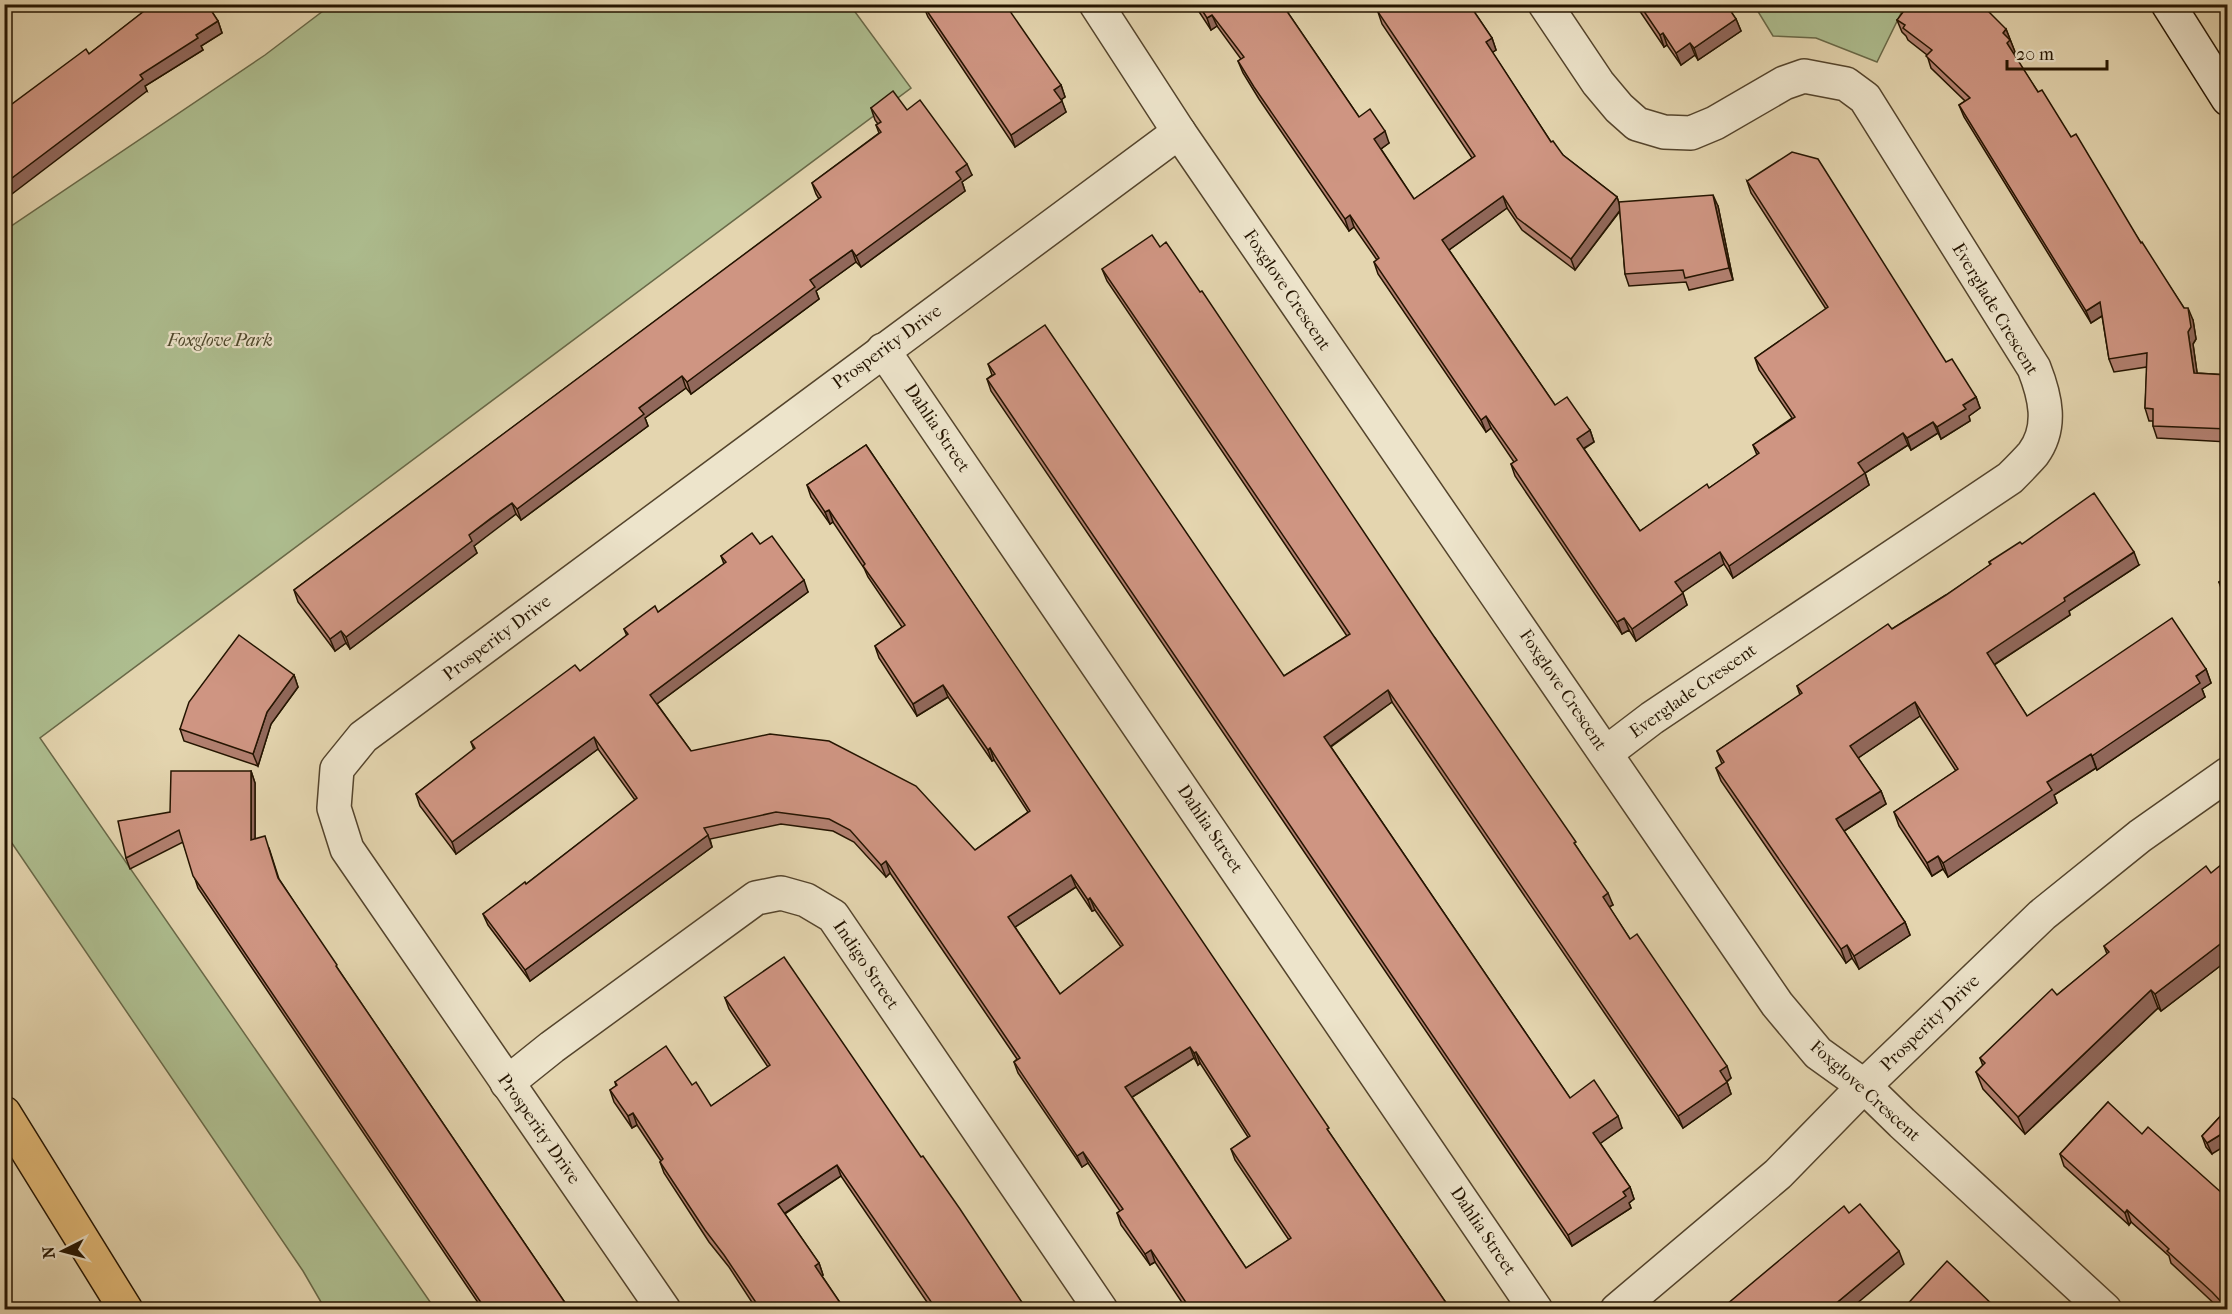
<svg xmlns="http://www.w3.org/2000/svg" width="2232" height="1314" viewBox="0 0 2232 1314" font-family="'IM FELL French Canon',serif">
<style>
.green{fill:#aebe90;stroke:#696948;stroke-width:1.5}
.lines{fill:none;stroke-linecap:round;stroke-linejoin:round}
.minor-casing{stroke:#54442c;stroke-width:36}
.secondary-casing{stroke:#241400;stroke-width:36}
.motorway-casing{stroke:#241400;stroke-width:36}
.minor{stroke:#ede4cb;stroke-width:33}
.secondary{stroke:#ede4cb;stroke-width:33}
.motorway{stroke:#e2ba78;stroke-width:33}
.wall{fill:#b28070;stroke:#241400;stroke-width:1.5;fill-rule:evenodd}
.shaded-wall{fill:#91685b;stroke:#241400;stroke-width:1.5}
.building{fill:#cf9582;stroke:#241400;stroke-width:1.5;fill-rule:evenodd}
.labels{text-anchor:middle;dominant-baseline:central;stroke-width:4.5;stroke-linejoin:round;paint-order:stroke}
.street-label{font-size:18px;fill:#241400;stroke:#ede4cb}
.park-label{font-size:18px;font-style:italic;fill:#4d472b;stroke:#ede4cb}
</style>
<rect width="100%" height="100%" fill="#e4d5af"/>
<filter id="stains"><feTurbulence type="fractalNoise" baseFrequency=".00333" numOctaves="4"/><feColorMatrix values="0 0 0 0 .2 0 0 0 0 .09 0 0 0 0 .02 0 0 0 .5 -.17"/></filter>
<radialGradient id="worn" r=".72"><stop offset=".6" stop-color="#630" stop-opacity="0"/><stop offset="1" stop-color="#630" stop-opacity=".3"/></radialGradient>
<g class="green">
<polygon points="331,5 850,5 911,88 40,738 435,1309 325,1309 303,1271 5,833 4,231 265,55"/>
<polygon points="1754,5 1905,5 1877,62 1816,38 1773,36"/>
</g>
<g class="lines">
<g class="minor-casing">
<g id="minor">
<polyline points="1096,4 1179,132 1777,1004 1818,1053 1864,1086 1902,1123 2105,1310"/>
<path d="M1545,4L1598,83L1619,108L1637,124L1664,132L1691,133L1715,123L1784,83L1804,76L1846,84L1865,98L2034,368C2045,396 2053,427 2033,454C2026,462 2018,470 2010,478L1652,718L1606,753"/>
<polyline points="883,350 1536,1310"/>
<polyline points="507,1083 552,1047 756,898 781,893 806,900 833,916 1101,1310"/>
<polyline points="664,1310 347,849 334,808 337,769 363,737 1179,132"/>
<polyline points="1617,1310 1778,1174 1864,1086 2042,915 2140,836 2228,774"/>
</g>
</g>
<g class="secondary-casing">
<polyline id="secondary" points="2168,4 2228,99"/>
</g>
<g class="motorway-casing">
<polyline id="motorway" points="4,1113 126,1310"/>
</g>
<use href="#minor" class="minor"/>
<use href="#secondary" class="secondary"/>
<use href="#motorway" class="motorway"/>
</g>
<g class="wall">
<polygon points="136,4 207,4 218,21 222,33 201,46 203,50 145,86 147,91 89,54 142,13"/>
<polygon points="1194,4 1282,4 1359,117 1389,143 1381,149 1414,199 1472,158 1382,24 1378,12 1373,4 1469,4 1492,38 1496,50 1492,52 1551,142 1563,155 1617,197 1619,204 1718,206 1733,280 1689,290 1686,282 1629,286 1625,274 1620,211 1575,270 1522,230 1507,208 1449,250 1555,405 1590,430 1594,442 1584,449 1640,531 1709,488 1757,455 1753,445 1792,418 1759,370 1755,358 1826,309 1751,193 1747,181 1946,362 1976,397 1980,408 1969,416 1970,421 1941,439 1938,433 1911,450 1908,445 1865,473 1869,485 1733,578 1724,564 1682,592 1687,605 1636,641 1629,630 1622,634 1515,476 1511,464 1514,462 1491,428 1486,432 1378,274 1374,262 1377,260 1354,227 1349,231 1259,99 1243,73 1238,61 1241,59 1217,26 1211,30"/>
<polygon points="1635,4 1726,4 1736,19 1741,31 1698,60 1695,55 1681,65 1667,45 1664,47"/>
<polygon points="923,5 1061,85 1065,97 1061,100 1066,112 1015,147 928,17"/>
<polygon points="1897,20 2006,29 2015,52 2013,54 2038,92 2071,137 2184,308 2193,320 2196,339 2193,344 2197,373 2228,375 2228,442 2157,438 2153,426 2153,421 2149,421 2145,408 2147,367 2114,372 2109,359 2102,316 2091,323 1964,117 1959,105 1965,101 1931,68 1927,55 1908,40 1906,36 1902,32"/>
<polygon points="871,108 907,110 972,175 962,182 965,191 861,267 856,262 816,291 819,299 691,394 686,388 645,418 648,426 521,520 516,514 495,529 474,546 477,553 350,649 346,643 335,651 298,602 294,590 819,199 816,194 812,183 879,133 876,125 878,124 875,120"/>
<polygon points="1102,269 1435,638 1578,849 1613,905 1609,907 1630,939 1731,1078 1727,1082 1731,1094 1683,1128 1392,702 1331,747 1570,1098 1622,1128 1600,1143 1630,1187 1634,1199 1629,1203 1631,1208 1572,1246 991,391 987,379 992,375 988,364 1284,676 1347,636 1107,281"/>
<path d="M866,445L1331,1135L1451,1310H1187L1155,1262L1150,1265L1121,1225L1117,1213L1120,1211L1088,1163L1082,1167L1018,1073L1014,1062L1017,1059L890,873L886,877L854,842L833,831L781,824L710,839L712,847L530,981L488,925L483,914L526,884L635,800L598,749L456,854L420,806L416,794L474,750L471,742L580,671L627,636L624,629L658,612L724,564L721,556L760,544L808,592L657,704L691,751L975,850L1028,812L994,760L992,761L948,697L917,716L879,658L875,646L902,627L868,577L864,568L833,522L830,524L811,497L807,485ZM1076,887L1092,911L1095,910L1121,947L1060,994L1015,927ZM1194,1058L1198,1065L1200,1063L1248,1137L1231,1149L1235,1160L1289,1240L1246,1268L1132,1097Z"/>
<polygon points="2022,544 2139,565 2069,611 2070,615 1994,665 2027,716 2206,669 2211,683 2202,689 2205,697 2097,770 2096,768 2054,795 2057,803 1948,877 1943,869 1932,876 1899,826 1894,812 1956,771 1920,716 1858,758 1881,791 1886,804 1844,831 1905,922 1910,935 1859,969 1852,958 1846,963 1721,781 1716,768 1722,764 1717,751 1800,695 1797,686 1892,629 1946,595 1990,565 1989,562"/>
<polygon points="2228,577 2228,601 2223,594 2219,582"/>
<polygon points="294,675 298,687 271,724 258,766 184,741 180,729"/>
<polygon points="251,771 255,783 255,839 269,848 279,879 340,972 570,1310 483,1310 198,888 183,842 130,869 126,858 170,812"/>
<polygon points="2228,871 2228,960 2161,1011 2158,1008 2025,1134 1983,1089 1976,1072 1983,1066 1980,1058 2107,954 2104,946 2211,873"/>
<polygon points="2228,996 2228,1013 2222,999"/>
<polygon points="725,998 921,1157 1027,1310 929,1305 841,1176 785,1214 819,1263 823,1275 822,1276 845,1310 757,1310 729,1267 709,1242 664,1173 660,1162 661,1161 637,1125 632,1128 614,1102 610,1090 616,1086 615,1082 692,1085 711,1106 768,1067 729,1009"/>
<polygon points="2108,1102 2228,1310 2221,1310 2171,1263 2169,1256 2131,1222 2129,1225 2064,1166 2060,1154"/>
<polygon points="2228,1108 2212,1154 2206,1147 2202,1136"/>
</g>
<g class="shaded-wall">
<polygon points="1212,15 1217,26 1211,30 1207,18"/>
<polygon points="1736,19 1741,31 1698,60 1694,48"/>
<polygon points="218,21 222,33 201,46 203,50 145,86 147,91 4,200 4,184 140,75 196,35"/>
<polygon points="2006,29 2015,52 2011,56 2003,33"/>
<polygon points="1663,33 1667,45 1664,47 1660,35"/>
<polygon points="1492,38 1496,50 1490,54 1486,42"/>
<polygon points="1690,43 1695,55 1681,65 1676,53"/>
<polygon points="1061,85 1065,97 1059,101 1054,90"/>
<polygon points="1062,101 1066,112 1015,147 1011,135"/>
<polygon points="1385,131 1389,143 1378,151 1374,139"/>
<polygon points="967,164 972,175 962,182 965,191 861,267 856,256 956,172"/>
<polygon points="1713,195 1718,206 1733,280 1729,268"/>
<polygon points="1503,196 1507,208 1446,252 1442,240"/>
<polygon points="1617,197 1621,209 1575,270 1571,259"/>
<polygon points="1350,215 1354,227 1349,231 1345,219"/>
<polygon points="852,250 856,262 816,291 819,299 691,394 687,382 810,280"/>
<polygon points="2100,302 2105,314 2091,323 2086,311"/>
<polygon points="2188,308 2193,320 2196,339 2193,344 2199,386 2194,373 2188,332"/>
<polygon points="682,376 686,388 645,418 648,426 521,520 517,509 639,408"/>
<polygon points="1976,397 1980,408 1969,416 1970,421 1941,439 1937,427 1963,405"/>
<polygon points="1486,416 1491,428 1486,432 1481,420"/>
<polygon points="1933,422 1938,433 1911,450 1907,438"/>
<polygon points="1590,430 1594,442 1581,450 1577,439"/>
<polygon points="1903,433 1908,445 1865,473 1869,485 1733,578 1729,566 1858,463"/>
<polygon points="512,503 516,514 474,546 477,553 350,649 346,637 469,535"/>
<polygon points="829,510 833,522 830,524 825,512"/>
<polygon points="1720,552 1724,564 1680,594 1675,582"/>
<polygon points="2134,552 2139,565 2069,611 2070,615 1992,666 1987,653 2064,598"/>
<polygon points="804,580 808,592 654,706 650,695"/>
<polygon points="1683,593 1687,605 1636,641 1632,629"/>
<polygon points="1624,618 1629,630 1622,634 1617,622"/>
<polygon points="341,631 346,643 335,651 330,639"/>
<polygon points="2206,669 2211,683 2202,689 2205,697 2097,770 2092,756"/>
<polygon points="294,675 298,687 271,724 258,766 253,754 267,712"/>
<polygon points="943,685 948,697 917,716 913,704"/>
<polygon points="1388,690 1392,702 1328,748 1324,737"/>
<polygon points="1915,702 1920,716 1855,760 1850,746"/>
<polygon points="594,737 598,749 456,854 452,842"/>
<polygon points="990,748 994,760 992,761 988,750"/>
<polygon points="2091,754 2096,768 2054,795 2057,803 1948,877 1943,863 2047,782"/>
<polygon points="251,771 255,783 255,852 251,840"/>
<polygon points="1881,791 1886,804 1841,833 1836,819"/>
<polygon points="708,835 712,847 530,981 525,970"/>
<polygon points="1938,856 1943,869 1932,876 1927,863"/>
<polygon points="886,861 890,873 886,877 881,865"/>
<polygon points="1071,875 1076,887 1012,929 1008,917"/>
<polygon points="1608,893 1613,905 1607,908 1603,897"/>
<polygon points="1090,898 1095,910 1092,911 1088,900"/>
<polygon points="1905,922 1910,935 1859,969 1854,956"/>
<polygon points="2228,938 2228,960 2161,1011 2155,994"/>
<polygon points="1847,945 1852,958 1846,963 1841,949"/>
<polygon points="2151,990 2158,1008 2025,1134 2018,1117"/>
<polygon points="1190,1047 1194,1058 1129,1099 1125,1087"/>
<polygon points="1196,1052 1200,1063 1198,1065 1194,1053"/>
<polygon points="1727,1066 1731,1078 1724,1083 1720,1071"/>
<polygon points="1727,1082 1731,1094 1683,1128 1678,1116"/>
<polygon points="633,1113 637,1125 632,1128 628,1116"/>
<polygon points="1618,1116 1622,1128 1598,1145 1593,1133"/>
<polygon points="2228,1130 2228,1144 2212,1154 2207,1143"/>
<polygon points="1083,1152 1088,1163 1082,1167 1077,1156"/>
<polygon points="837,1165 841,1176 782,1215 778,1204"/>
<polygon points="1630,1187 1634,1199 1629,1203 1631,1208 1572,1246 1568,1235"/>
<polygon points="2127,1210 2131,1222 2129,1225 2125,1213"/>
<polygon points="1151,1250 1155,1262 1150,1265 1145,1254"/>
<polygon points="1899,1251 1904,1264 1849,1310 1828,1310"/>
<polygon points="819,1263 823,1275 819,1277 815,1266"/>
</g>
<g class="building">
<polygon points="140,4 207,4 218,21 196,35 198,38 140,75 143,79 4,184 4,110 86,49 89,54 144,11"/>
<polygon points="924,4 1005,4 1061,85 1054,90 1062,101 1011,135 923,5"/>
<polygon points="1198,4 1282,4 1359,117 1370,109 1385,131 1374,139 1414,199 1475,156 1378,12 1381,10 1377,4 1469,4 1492,38 1486,42 1551,142 1553,141 1563,155 1617,197 1571,259 1517,218 1503,196 1442,240 1555,405 1567,397 1590,430 1577,439 1640,531 1707,484 1709,488 1759,453 1753,445 1795,417 1755,358 1828,307 1747,181 1792,152 1818,159 1946,362 1952,359 1976,397 1963,405 1966,409 1937,427 1933,422 1907,438 1903,433 1858,463 1865,473 1729,566 1720,552 1675,582 1683,593 1632,629 1624,618 1617,622 1511,464 1517,460 1486,416 1481,420 1374,262 1379,258 1350,215 1345,219 1254,87 1238,61 1244,57 1212,15 1207,18"/>
<polygon points="1639,4 1726,4 1736,19 1694,48 1690,43 1676,53 1663,33 1660,35"/>
<polygon points="1909,4 1981,4 2006,29 2003,33 2010,40 2007,43 2038,92 2042,90 2071,137 2076,134 2141,243 2142,242 2184,308 2188,308 2191,327 2188,332 2194,373 2228,375 2228,429 2153,426 2153,409 2145,408 2147,353 2109,359 2100,302 2086,311 1959,105 1970,98 1926,56 1932,50 1903,28 1905,25 1897,20"/>
<polygon points="893,91 907,110 920,100 967,164 956,172 961,179 856,256 852,250 810,280 815,287 687,382 682,376 639,408 644,414 517,509 512,503 491,518 469,535 472,541 346,637 341,631 330,639 294,590 821,197 812,183 881,132 876,125 881,122 871,108"/>
<polygon points="1713,195 1729,268 1685,278 1683,270 1625,274 1619,202"/>
<polygon points="1152,235 1160,247 1166,242 1200,292 1202,291 1435,638 1576,842 1574,843 1608,893 1603,897 1630,939 1637,934 1727,1066 1720,1071 1727,1082 1678,1116 1388,690 1324,737 1570,1098 1594,1080 1618,1116 1593,1133 1630,1187 1623,1192 1626,1196 1568,1235 987,379 995,374 988,364 1045,325 1284,676 1350,634 1102,269"/>
<path d="M866,445L1329,1128L1327,1129L1451,1310H1191L1151,1250L1145,1254L1117,1213L1123,1209L1083,1152L1077,1156L1014,1062L1020,1058L886,861L881,865L850,830L829,819L776,812L704,828L708,835L525,970L483,914L525,882L526,884L637,798L594,737L452,842L416,794L475,748L471,742L575,665L580,671L628,634L624,629L655,606L658,612L726,562L721,556L752,533L760,544L772,536L804,580L650,695L691,751L770,734L829,741L916,786L975,850L1030,811L990,748L988,750L943,685L913,704L875,646L905,625L863,566L865,564L829,510L825,512L807,485ZM1071,875L1088,900L1090,898L1123,945L1060,994L1008,917ZM1190,1047L1194,1053L1196,1052L1250,1136L1231,1149L1291,1238L1246,1268L1125,1087Z"/>
<polygon points="2094,493 2134,552 2064,598 2065,601 1987,653 2027,716 2172,618 2206,669 2196,676 2200,683 2092,756 2091,754 2047,782 2052,790 1943,863 1938,856 1927,863 1894,812 1958,769 1915,702 1850,746 1881,791 1836,819 1905,922 1854,956 1847,945 1841,949 1716,768 1724,762 1717,751 1802,693 1797,686 1888,624 1892,629 1946,595 1991,564 1989,562 2020,542 2022,544"/>
<polygon points="2228,577 2228,596 2219,582"/>
<polygon points="239,635 294,675 267,712 253,754 180,729 189,702"/>
<polygon points="171,771 251,771 251,840 265,836 278,878 337,965 336,966 570,1310 486,1310 193,876 179,830 126,858 118,821 170,812"/>
<polygon points="2222,864 2228,871 2228,938 2155,994 2151,990 2018,1117 1976,1072 1985,1063 1980,1058 2052,989 2057,995 2109,952 2104,946 2206,866 2211,873"/>
<polygon points="784,957 921,1157 923,1156 960,1209 1027,1310 923,1310 932,1303 837,1165 778,1204 819,1263 815,1266 845,1310 761,1310 724,1255 705,1230 660,1162 663,1159 633,1113 628,1116 610,1090 617,1085 615,1082 666,1046 692,1085 696,1082 711,1106 770,1065 725,998"/>
<polygon points="2228,996 2228,1009 2222,999"/>
<polygon points="2108,1102 2142,1134 2148,1127 2223,1194 2226,1191 2228,1192 2228,1309 2212,1292 2167,1251 2169,1249 2127,1210 2125,1213 2060,1154"/>
<polygon points="2228,1108 2228,1130 2207,1143 2202,1136"/>
<polygon points="1860,1204 1899,1251 1828,1310 1720,1310 1844,1206 1849,1213"/>
<polygon points="1947,1261 1998,1310 1902,1310"/>
</g>
<g class="labels">
<g class="street-label">
<text transform="translate(1287 290) rotate(56)">Foxglove Crescent</text>
<text transform="translate(1995 309) rotate(59)">Everglade Crescent</text>
<text transform="translate(887 347) rotate(-36)">Prosperity Drive</text>
<text transform="translate(937 428) rotate(56)">Dahlia Street</text>
<text transform="translate(497 638) rotate(-37)">Prosperity Drive</text>
<text transform="translate(1563 690) rotate(56)">Foxglove Crescent</text>
<text transform="translate(1693 691) rotate(-35)">Everglade Crescent</text>
<text transform="translate(1210 829) rotate(56)">Dahlia Street</text>
<text transform="translate(866 965) rotate(56)">Indigo Street</text>
<text transform="translate(1930 1023) rotate(-44)">Prosperity Drive</text>
<text transform="translate(1865 1091) rotate(42)">Foxglove Crescent</text>
<text transform="translate(539 1129) rotate(55)">Prosperity Drive</text>
<text transform="translate(1483 1231) rotate(56)">Dahlia Street</text>
</g>
<g class="park-label">
<text x="220" y="340">Foxglove Park</text>
</g>
</g>
<rect width="2232" height="1314" fill="none" stroke="#e4d5af" stroke-width="24"/>
<rect x="6" y="6" width="2220" height="1302" fill="none" stroke="#241400" stroke-width="3"/>
<rect x="12" y="12" width="2208" height="1290" fill="none" stroke="#241400" stroke-width="1.5"/>
<g transform="translate(63 1251) rotate(264)" stroke="#ede4cb" stroke-width="4.5" paint-order="stroke">
<path d="M0-4.5L10 22L0 15L-10 22Z" fill="#241400"/>
<text y="-9" font-size="16" font-weight="bold" text-anchor="middle" fill="#241400">N</text>
</g>
<path d="M2007 60v9h100v-9" fill="none" stroke="#241400" stroke-width="3"/>
<text x="2016" y="60" font-size="18" fill="#241400" stroke="#ede4cb" stroke-width="4.5" paint-order="stroke">20 m</text>
<rect width="100%" height="100%" filter="url(#stains)"/>
<rect width="100%" height="100%" fill="url(#worn)"/>
</svg>
